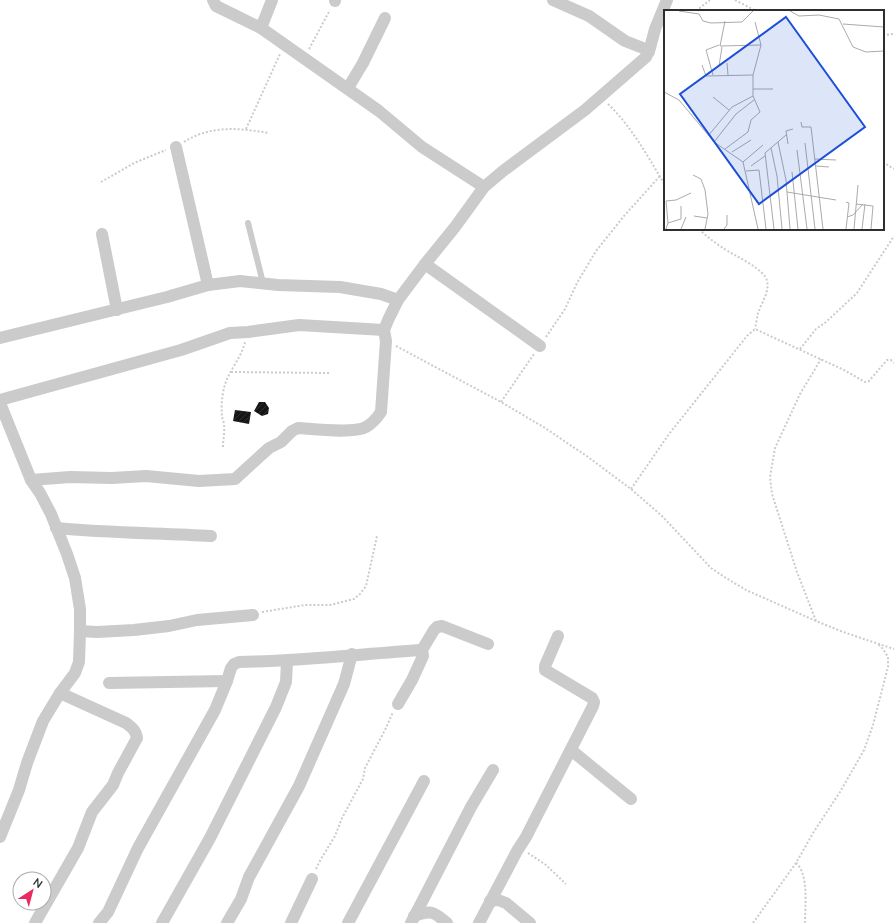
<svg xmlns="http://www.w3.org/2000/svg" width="894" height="923" viewBox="0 0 894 923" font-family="Mulish,sans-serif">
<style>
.building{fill:url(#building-hatch)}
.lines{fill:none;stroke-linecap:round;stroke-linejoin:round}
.path{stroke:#cbcbcb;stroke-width:2;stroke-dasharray:2 2;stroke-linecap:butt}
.service{stroke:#cbcbcb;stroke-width:6}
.minor{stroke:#cbcbcb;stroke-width:12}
.inset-road{fill:none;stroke:#ababab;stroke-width:1}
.view{fill:#1d4ed8;fill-opacity:0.15;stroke:#1d4ed8;stroke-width:2}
.inset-edge{fill:none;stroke:#2e2e2e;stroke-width:2}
</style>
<defs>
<pattern id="building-hatch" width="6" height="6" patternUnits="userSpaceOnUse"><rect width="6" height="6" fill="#151515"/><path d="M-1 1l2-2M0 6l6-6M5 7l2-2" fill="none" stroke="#2f2f2f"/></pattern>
</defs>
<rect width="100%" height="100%" fill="#fff"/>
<g class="building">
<polygon points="259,402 265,402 269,408 268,414 262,416 254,411"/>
<polygon points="235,410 251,412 249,424 233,421"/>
</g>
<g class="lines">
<g class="path">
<polyline points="735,0 756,11"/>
<polyline points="696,11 710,0"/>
<polyline points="883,35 894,34"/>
<polyline points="309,49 330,10"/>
<path d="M608,104C632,127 648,157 665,185"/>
<polyline points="246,129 280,54"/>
<path d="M184,142C210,125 240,128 269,133"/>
<polyline points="883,162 894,169"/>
<polyline points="101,182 134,163 166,150"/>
<path d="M699,229C706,236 714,242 723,248C733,255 765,269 767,281C770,291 761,304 758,313C757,318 756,324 755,329"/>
<polyline points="546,337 565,309 577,283 596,251 624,216 660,176"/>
<polyline points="396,346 501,402 545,428 588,457 631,489 662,516 711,568 726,578 746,590 816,621 843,632 894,649"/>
<polyline points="800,349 816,329 826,322 857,293 894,236"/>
<polyline points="231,372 329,373"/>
<polyline points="501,402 534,354"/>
<path d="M223,447C223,440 225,432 224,425C224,422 222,419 222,416C221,407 222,396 224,388C228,371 241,359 245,342"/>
<polyline points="631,489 669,434 747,336 755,329 844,370 865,382 869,381 887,360 891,360 894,363"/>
<polyline points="262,612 305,605 330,605 354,599 360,594 366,586 377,536"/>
<polyline points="816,621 797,572 772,494 770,477 775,448 800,394 821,359"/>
<polyline points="528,853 546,865 566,884"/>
<path d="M796,863C809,874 805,907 805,923"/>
<polyline points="316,869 321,859 335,836 342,818 363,779 365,768 386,728 393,712"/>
<polyline points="753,923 796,863 813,833 840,792 864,750 873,725 888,667 888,657 883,649 878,644"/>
</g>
<polyline class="service" points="248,223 263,283"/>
<g class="minor">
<polyline points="213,0 216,6 261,28 379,111 422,147 484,187"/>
<polyline points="553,0 589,16 625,41 643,48 649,52"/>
<polyline points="335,1 335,0"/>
<polyline points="261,28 272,0"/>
<polyline points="348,88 363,63 385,18"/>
<polyline points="176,147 208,285"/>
<polyline points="102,234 117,310"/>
<polyline points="425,264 540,346"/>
<polyline points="0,338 167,297 208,285 240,281 278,285 340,287 381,294 398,300"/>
<polyline points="0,400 181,350 230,333 248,332 299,325 384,330"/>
<polyline points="0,403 31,480 40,493 51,514 67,554 75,578 80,609 80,631 79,662 75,673 60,693 43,721 27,763 19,790 0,837"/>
<path d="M31,480L70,477L112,478L146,476L199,481L235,479L269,448L281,442L292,431L298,428C314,429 353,434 366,427C373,423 377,418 381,412L386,341L384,330L389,318L398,300L425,264L455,227L484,187L503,171L585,110L646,57L650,48L655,29L667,0"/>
<path d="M56,528C108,533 159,533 211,536"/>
<polyline points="80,631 97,632 134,630 169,626 197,620 253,615"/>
<polyline points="109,683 227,681"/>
<polyline points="398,704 412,680 423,656 422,650 434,630 437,627 442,626 488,644"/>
<polyline points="571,750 631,799"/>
<polyline points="490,901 498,900 506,903 530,923"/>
<path d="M414,916C431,910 433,911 447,923"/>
<path d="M35,923L78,848L92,812L113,785L118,773L137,738C136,730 131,727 126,723L60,693"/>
<path d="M99,923L108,912L138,848L215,710L227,681L231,668L234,664L239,662C300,661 361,654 422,650"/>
<polyline points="162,923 210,838 276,707 286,682 287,661"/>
<polyline points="227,923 241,899 249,877 299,786 344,684 352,654"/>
<polyline points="291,923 312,879"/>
<polyline points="348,923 424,781"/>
<polyline points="411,923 471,807 493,770"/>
<polyline points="479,923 517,851 526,837 593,706 594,702 592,698 545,670 545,666 558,636"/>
</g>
</g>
<g transform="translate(664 10)">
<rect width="220" height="220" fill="#fff"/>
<path class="inset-road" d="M15,1L35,4L39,11L47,13L78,12L89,1M126,1L135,6L155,5L175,9L189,37L202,42L220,41M61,11L56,36L97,35M179,14L220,17M63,53L64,65M38,55L42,66L89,65M55,56L58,37M49,65L42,40L55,35M89,79H109M0,82L15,90L50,132L79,152L94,219M49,87L65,100M137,112L138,117H147L159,219M44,126L68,97L89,86M50,132L72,104L90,90M114,132L122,170L126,219M141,133L151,219M124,134L122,121L129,119M107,138L113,166L118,219M61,139L84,122L87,110L96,102L89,86V65L97,35L91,12M133,140L143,219M68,142L87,130M151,149L172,150M79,152L99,135M87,156L101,146M152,156L165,157M82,161L95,160L102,219M128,162L134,219M29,165L37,169L41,180L44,204L41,219M123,182L172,190M192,194L209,196L207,219M30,206L43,208M183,207L189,205L199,194M4,213L17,209V196M2,219L4,213L2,191L12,190L27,183M17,219L22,207M60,219L63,215V205M110,219L101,143L122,125M182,219L185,193L182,192M190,219L194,175M198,219L201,194"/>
<path class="view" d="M122,7L201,117L95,194L16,84Z"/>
<rect width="220" height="220" class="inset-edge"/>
</g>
<g transform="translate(32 891) rotate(36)"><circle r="19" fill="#ffffff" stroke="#ababab"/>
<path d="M0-3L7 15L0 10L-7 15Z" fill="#e92b61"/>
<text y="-6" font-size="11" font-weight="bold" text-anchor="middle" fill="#2e2e2e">N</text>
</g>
</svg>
